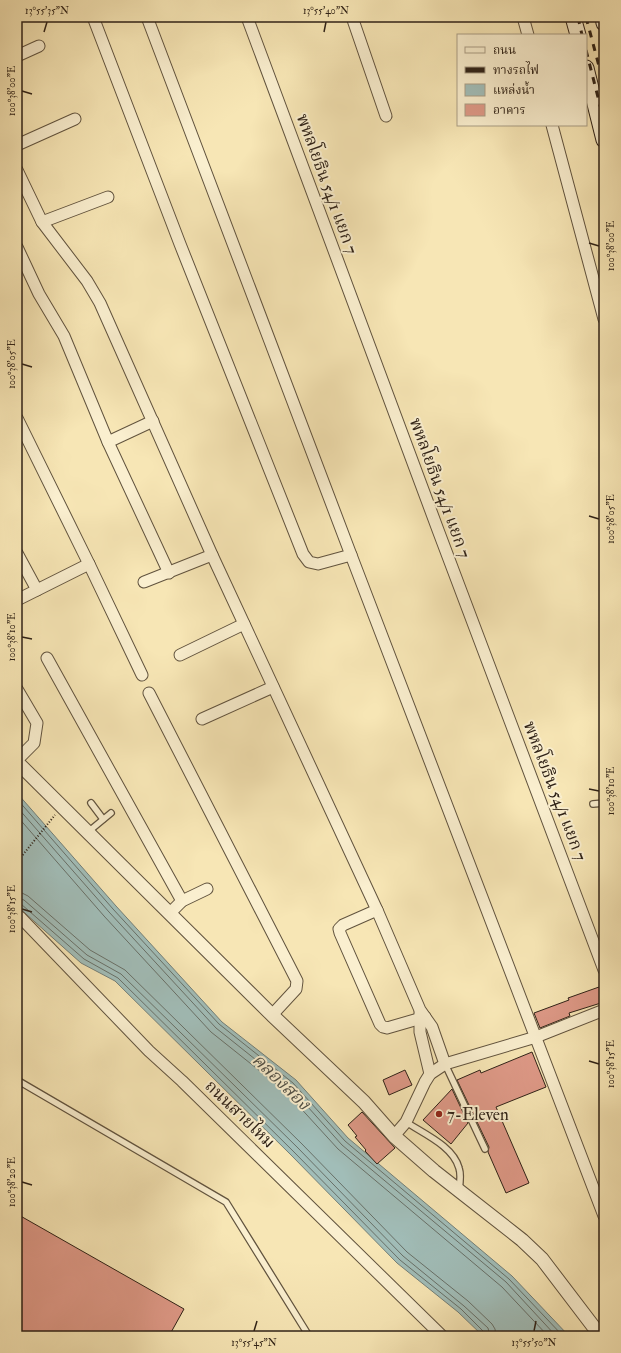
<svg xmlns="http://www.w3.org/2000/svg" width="621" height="1353" viewBox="0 0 621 1353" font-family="'IM FELL Double Pica','Noto Serif Thai',serif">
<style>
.water{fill:#a1bdb8;stroke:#737f78}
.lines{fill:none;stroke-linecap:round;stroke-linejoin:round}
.shore{stroke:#687068;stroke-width:1}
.building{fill:#de9987;stroke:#2f2217}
.service-casing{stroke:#61533e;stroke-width:8}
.minor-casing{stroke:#61533e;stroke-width:13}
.tertiary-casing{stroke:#61533e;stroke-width:15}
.secondary-casing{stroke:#2f2217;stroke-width:17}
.path{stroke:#2f2217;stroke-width:2;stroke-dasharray:1 2;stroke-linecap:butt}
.service{stroke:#faefcf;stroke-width:5.5}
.minor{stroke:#faefcf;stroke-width:11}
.tertiary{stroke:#faefcf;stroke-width:13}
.secondary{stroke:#faefcf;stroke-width:15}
.rail{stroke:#2f2217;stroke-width:3;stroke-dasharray:7 7;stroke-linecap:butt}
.ticks{fill:none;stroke:#2f2217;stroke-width:1.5}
.poi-dot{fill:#8f2418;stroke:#faefcf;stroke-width:1.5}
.labels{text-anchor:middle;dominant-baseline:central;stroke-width:4;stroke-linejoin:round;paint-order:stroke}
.street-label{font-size:17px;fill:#2f2217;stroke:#faefcf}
.poi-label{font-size:17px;fill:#2f2217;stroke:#faefcf;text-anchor:start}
.water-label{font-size:18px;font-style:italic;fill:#515047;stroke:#faefcf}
.neatline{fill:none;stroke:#2f2217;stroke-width:1.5}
.ticks-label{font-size:10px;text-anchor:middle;fill:#2f2217}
</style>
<rect width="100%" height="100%" fill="#f7e6b5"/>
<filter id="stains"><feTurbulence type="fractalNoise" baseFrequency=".005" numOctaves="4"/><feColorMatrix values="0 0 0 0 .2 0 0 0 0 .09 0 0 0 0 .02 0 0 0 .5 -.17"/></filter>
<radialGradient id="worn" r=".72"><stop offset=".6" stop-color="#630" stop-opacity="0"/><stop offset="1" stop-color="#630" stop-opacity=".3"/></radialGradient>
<polygon class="water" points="17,793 116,906 222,1022 296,1080 348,1138 512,1276 569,1336 483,1336 458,1312 397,1263 291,1155 115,981 81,963 17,906"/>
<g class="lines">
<g class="shore">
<polyline points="17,799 113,909 219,1024 293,1083 345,1141 509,1279 563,1336"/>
<polyline points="17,807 109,912 216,1028 290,1087 342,1145 506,1282 556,1336"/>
<polyline points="17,816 104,916 211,1032 285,1091 338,1149 502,1287 548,1336"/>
<polyline points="17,892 22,893 28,896 90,950 125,970 302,1144 407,1252 468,1301 492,1324 495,1329 496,1336"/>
<polyline points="17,898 24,900 87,955 121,974 298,1148 403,1256 464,1306 488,1328 490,1336"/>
<polyline points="17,903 21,904 84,959 118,978 294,1152 400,1260 461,1309 484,1332 485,1336"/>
</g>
</g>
<g class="building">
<polygon points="599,987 604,1002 569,1013 570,1016 540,1028 534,1013 569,1000 568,998"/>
<polygon points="532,1052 546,1087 496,1107 529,1183 506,1193 488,1152 489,1147 457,1080 480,1070 481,1073"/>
<polygon points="405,1070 412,1085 389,1095 383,1080"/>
<polygon points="452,1089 468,1123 451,1144 423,1120"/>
<polygon points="362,1112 395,1148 377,1164 365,1151 366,1150 355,1137 357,1136 348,1125"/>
<polygon points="17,1214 184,1309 169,1336 17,1336"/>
</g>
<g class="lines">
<g class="service-casing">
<g id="service">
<polyline points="91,803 103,819"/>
<polyline points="593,804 604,803"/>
<polyline points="88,832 111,813"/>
<polyline points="445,1064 485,1149"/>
<polyline points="17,1080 226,1202 309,1336"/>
<path d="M406,1122C424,1134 453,1146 459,1168C461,1174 460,1183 459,1189"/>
</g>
</g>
<g class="minor-casing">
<g id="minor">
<polyline points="93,17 180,244 303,554 309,562 318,564 351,555"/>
<polyline points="147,17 351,555 604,1216"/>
<polyline points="247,17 438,530 604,970"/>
<polyline points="352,17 386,116"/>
<polyline points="523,17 528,35"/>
<polyline points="17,56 39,46"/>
<polyline points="552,125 604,319"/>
<polyline points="17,145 75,119"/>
<polyline points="17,170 42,222 87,281 100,303 212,555 377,910 420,1010 432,1027 445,1064"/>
<polyline points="42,222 108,197"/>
<polyline points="17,247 39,294 64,336 108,442 169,573"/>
<polyline points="17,418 89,564 142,675"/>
<polyline points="108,442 153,421"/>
<polyline points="17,553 37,590"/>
<polyline points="144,582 212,555"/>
<polyline points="17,600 89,564"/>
<polyline points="180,655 244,624"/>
<polyline points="47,658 182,901"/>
<polyline points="17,689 37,723 34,743 17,760"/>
<polyline points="149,693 297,981 296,989 272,1015"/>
<polyline points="202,719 273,687"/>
<polyline points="377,910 343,925 339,929 340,933 380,1024 383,1027 387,1028 425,1017"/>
<polyline points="170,913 182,901 207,889"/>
<polyline points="17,915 21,918 149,1051 182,1081 442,1336"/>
<polyline points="420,1013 420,1032 430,1074"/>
<polyline points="394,1136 406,1122 425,1082 430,1074 445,1064 536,1037 604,1010"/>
</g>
</g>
<g class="tertiary-casing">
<polyline id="tertiary" points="17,762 272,1015 364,1102 394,1136 434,1171 522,1240 542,1259 593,1326 603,1336"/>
</g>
<g class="secondary-casing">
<g id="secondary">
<polyline points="573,17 578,35"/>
<polyline points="603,17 604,23"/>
<polyline points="586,68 604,140"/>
</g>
</g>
<polyline class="path" points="17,862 55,815"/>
<use href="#service" class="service"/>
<use href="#minor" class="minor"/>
<use href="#tertiary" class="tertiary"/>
<use href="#secondary" class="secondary"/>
<g class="rail">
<polyline points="578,17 582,35"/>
<polyline points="586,17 604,85"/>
<polyline points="586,50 604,121"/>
</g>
</g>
<path class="ticks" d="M44,32L47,22M324,32L326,22M22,91L32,94M589,243L599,246M22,364L32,367M589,516L599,519M22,637L32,639M589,789L599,791M22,909L32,912M589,1061L599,1064M22,1182L32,1185M254,1331L257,1321M534,1331L536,1321"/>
<circle class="poi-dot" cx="439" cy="1114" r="4"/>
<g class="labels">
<g class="street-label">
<text transform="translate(327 184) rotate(70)">พหลโยธิน 54/1 แยก 7</text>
<text transform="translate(440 488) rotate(70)">พหลโยธิน 54/1 แยก 7</text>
<text transform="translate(555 791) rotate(69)">พหลโยธิน 54/1 แยก 7</text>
<text transform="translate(240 1114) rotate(44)">ถนนสายไหม</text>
</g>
<g class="poi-label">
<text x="447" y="1114">7-Eleven</text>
</g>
<g class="water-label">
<text transform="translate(281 1082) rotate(44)">คลองสอง</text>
</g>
</g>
<rect width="621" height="1353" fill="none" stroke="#f7e6b5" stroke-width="44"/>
<rect x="457" y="34" width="130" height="92" fill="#faefcf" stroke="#a99d85"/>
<rect x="465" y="47" width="20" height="6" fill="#faefcf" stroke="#a99d85"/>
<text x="493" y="54" font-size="12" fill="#2f2217">ถนน</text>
<rect x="465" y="67" width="20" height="6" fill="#2f2217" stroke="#a99d85"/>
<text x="493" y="74" font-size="12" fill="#2f2217">ทางรถไฟ</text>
<rect x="465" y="84" width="20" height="12" fill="#a1bdb8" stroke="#a99d85"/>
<text x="493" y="94" font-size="12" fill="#2f2217">แหล่งน้ำ</text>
<rect x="465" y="104" width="20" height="12" fill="#de9987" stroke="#a99d85"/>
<text x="493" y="114" font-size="12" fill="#2f2217">อาคาร</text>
<rect x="22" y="22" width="577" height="1309" class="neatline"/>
<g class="ticks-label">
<text x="47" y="14">13°55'35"N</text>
<text x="326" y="14">13°55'40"N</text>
<text transform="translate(11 91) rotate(-90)" y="4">100°38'00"E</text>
<text transform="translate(610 246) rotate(-90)" y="4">100°38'00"E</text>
<text transform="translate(11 364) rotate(-90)" y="4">100°38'05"E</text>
<text transform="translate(610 519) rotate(-90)" y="4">100°38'05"E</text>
<text transform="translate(11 637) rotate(-90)" y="4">100°38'10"E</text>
<text transform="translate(610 791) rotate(-90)" y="4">100°38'10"E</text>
<text transform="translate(11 909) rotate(-90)" y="4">100°38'15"E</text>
<text transform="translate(610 1064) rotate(-90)" y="4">100°38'15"E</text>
<text transform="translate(11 1182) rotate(-90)" y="4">100°38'20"E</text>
<text x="254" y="1346">13°55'45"N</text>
<text x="534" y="1346">13°55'50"N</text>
</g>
<rect width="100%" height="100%" filter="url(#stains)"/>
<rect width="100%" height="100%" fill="url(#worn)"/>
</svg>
